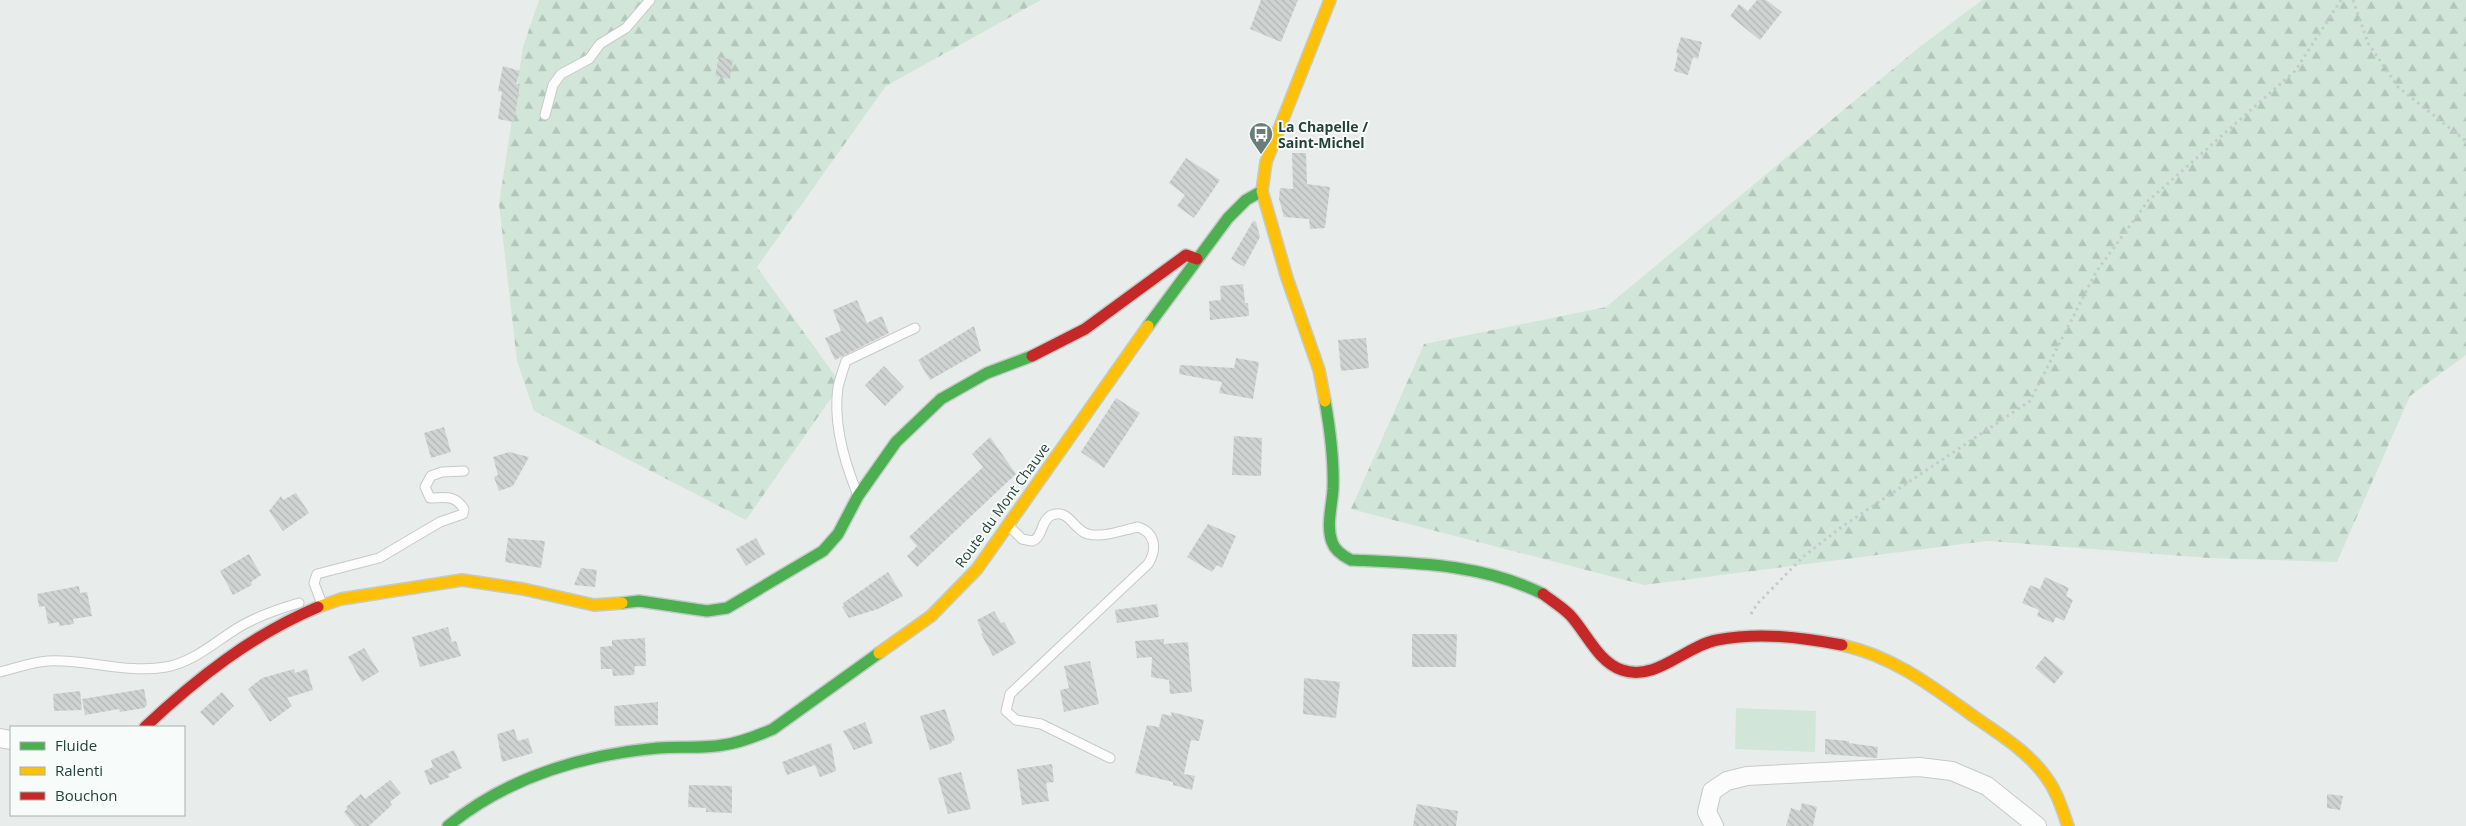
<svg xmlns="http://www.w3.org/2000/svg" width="2466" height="826" viewBox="0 0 2466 826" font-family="'Open Sans',sans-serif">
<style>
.forest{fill:url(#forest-firs)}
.park{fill:#d1e6d8}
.building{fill:url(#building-back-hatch)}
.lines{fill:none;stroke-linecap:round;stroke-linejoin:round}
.lane-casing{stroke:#c5cac8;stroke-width:11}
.street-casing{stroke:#c5cac8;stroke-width:20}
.fast-casing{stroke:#c3cbc8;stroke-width:14}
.slow-casing{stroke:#c3cbc8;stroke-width:14}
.jam-casing{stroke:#c3cbc8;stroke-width:14}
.path{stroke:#c3ccca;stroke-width:3;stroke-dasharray:2.5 4;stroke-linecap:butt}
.lane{stroke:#fcfcfc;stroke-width:9}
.street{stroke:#fcfcfc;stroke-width:18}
.fast{stroke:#4caf50;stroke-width:11}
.slow{stroke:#ffc107;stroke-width:11}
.jam{stroke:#c62828;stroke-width:11}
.labels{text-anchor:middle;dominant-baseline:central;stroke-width:4;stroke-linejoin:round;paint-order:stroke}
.poi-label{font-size:14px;font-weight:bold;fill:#24423a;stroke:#f7fbf9;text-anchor:start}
.street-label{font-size:14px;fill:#24423a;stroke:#f7fbf9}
</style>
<defs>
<pattern id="forest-firs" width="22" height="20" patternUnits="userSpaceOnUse" patternTransform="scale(1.25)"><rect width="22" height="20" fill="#d1e6d8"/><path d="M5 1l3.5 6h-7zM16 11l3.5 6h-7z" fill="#b3c6ba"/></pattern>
<pattern id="building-back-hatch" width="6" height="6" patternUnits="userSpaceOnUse" patternTransform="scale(1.25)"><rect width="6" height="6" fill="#cfd4d2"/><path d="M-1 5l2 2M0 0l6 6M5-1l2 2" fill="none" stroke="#b2b7b5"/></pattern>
</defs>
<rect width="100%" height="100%" fill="#e8edeb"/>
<g class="forest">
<polygon points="539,0 1041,0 886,86 757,267 841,384 746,520 534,411 517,361 499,204 523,47"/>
<polygon points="1982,0 2466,0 2466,355 2410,396 2337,562 2209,558 1987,541 1644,585 1351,509 1424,344 1606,307 1917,49"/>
</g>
<polygon class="park" points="1736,708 1816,711 1815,752 1735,749"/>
<g class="building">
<polygon points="1261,0 1298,0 1281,42 1250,29"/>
<polygon points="1757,0 1766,0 1782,12 1760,40 1730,16 1739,4 1748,11"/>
<polygon points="1681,37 1702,42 1698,59 1693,57 1688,75 1674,71 1678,54 1676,53"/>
<polygon points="719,57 733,60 730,79 715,76"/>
<polygon points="503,66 520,71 516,84 520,84 514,122 498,119 502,92 498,91"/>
<polygon points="1292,153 1306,153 1307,184 1330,187 1325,228 1310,229 1309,219 1284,217 1279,199 1280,188 1293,189"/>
<polygon points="1186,158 1220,180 1194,218 1177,206 1185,195 1169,183"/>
<polygon points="1253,221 1256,222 1260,237 1244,267 1231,259"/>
<polygon points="1243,284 1245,303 1248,303 1249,316 1210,320 1209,301 1221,300 1220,286"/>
<polygon points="857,300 867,323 882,316 889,333 835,360 825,338 841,331 833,310"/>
<polygon points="974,326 981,351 930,380 918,360"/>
<polygon points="1366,338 1369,368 1341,371 1338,340"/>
<polygon points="1236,358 1259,362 1253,399 1219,393 1222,382 1179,374 1180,365 1234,368"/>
<polygon points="884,366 904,387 885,406 865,385"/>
<polygon points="1116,398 1140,413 1104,468 1081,452"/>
<polygon points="444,427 451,452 431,458 424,433"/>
<polygon points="1234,436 1262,438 1261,476 1232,475"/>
<polygon points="990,437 1016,474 917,567 907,556 917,546 909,537 983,467 972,454"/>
<polygon points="509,452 529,457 513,486 499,491 494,477 498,475 493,457"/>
<polygon points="296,493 309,513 283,531 269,511 281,496 283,500"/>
<polygon points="1208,524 1236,536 1222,568 1217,565 1212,572 1187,557"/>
<polygon points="508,538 545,541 541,568 505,562"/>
<polygon points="756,538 765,554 746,566 736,549"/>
<polygon points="249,554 261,575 251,582 252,585 233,595 220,571"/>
<polygon points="581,568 597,570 595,587 574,585"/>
<polygon points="888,572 903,596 878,609 849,618 842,607 844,605 843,603"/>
<polygon points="2045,577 2069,588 2066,596 2073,600 2064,621 2056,617 2053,623 2037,616 2039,610 2022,603 2030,585 2040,589"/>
<polygon points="79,586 80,593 87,592 92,616 73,619 74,624 59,626 59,622 48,624 45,606 39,607 37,594"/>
<polygon points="1157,604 1159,617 1117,623 1115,610"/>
<polygon points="994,611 1001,623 1004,622 1016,643 993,656 981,634 983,633 977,620"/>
<polygon points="448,627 452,642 456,641 461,656 420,667 412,637"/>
<polygon points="1412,634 1457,634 1456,667 1412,667"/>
<polygon points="645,638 646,666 635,666 634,675 613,676 612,669 601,669 600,647 612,646 612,640"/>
<polygon points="1164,639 1164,644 1188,642 1192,692 1170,694 1169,680 1151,677 1152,657 1137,658 1135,641"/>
<polygon points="364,648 379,672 362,682 348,657"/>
<polygon points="2045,656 2064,672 2054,684 2035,668"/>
<polygon points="1090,661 1099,704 1064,712 1060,690 1069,688 1064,666"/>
<polygon points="294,669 295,673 307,669 313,690 287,698 292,706 270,722 248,689 262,678"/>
<polygon points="1304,678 1340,682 1336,718 1303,714"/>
<polygon points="144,689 147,705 144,708 120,712 119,709 85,715 82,699"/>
<polygon points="80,691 82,710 54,711 53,694"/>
<polygon points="222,692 234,706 213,726 200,712"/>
<polygon points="658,702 658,725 615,726 614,706"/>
<polygon points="945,709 955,740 951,741 952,743 930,750 920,716"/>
<polygon points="1171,712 1204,720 1199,741 1191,740 1184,774 1195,776 1192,790 1173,785 1173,782 1135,773 1147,725 1159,727 1162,714 1172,716"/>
<polygon points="865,722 873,743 854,750 843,731"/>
<polygon points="514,729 518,741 528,738 533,753 502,762 497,734"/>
<polygon points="1825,739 1849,741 1849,743 1878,747 1877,758 1825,754"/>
<polygon points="831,743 836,771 820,777 815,765 787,775 782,762"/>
<polygon points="454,750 462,768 448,774 450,777 430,785 424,771 433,767 431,760"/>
<polygon points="1052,764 1054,782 1046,783 1049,801 1022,805 1017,769"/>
<polygon points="961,772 971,809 948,814 938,778"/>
<polygon points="390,780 401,793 390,802 392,805 369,826 355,826 344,812 347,809 346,807 361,794 365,799"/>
<polygon points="689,785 732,786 732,813 706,812 706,808 688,807"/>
<polygon points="2327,794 2343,796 2340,810 2327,808"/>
<polygon points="1802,803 1817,807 1813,826 1786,826 1791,808 1800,811"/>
<polygon points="1417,804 1458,811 1456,826 1413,826"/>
</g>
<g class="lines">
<g class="lane-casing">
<g id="lane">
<polyline points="545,115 553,85 561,74 589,59 600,44 626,28 650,0"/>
<path d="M857,493C844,461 833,422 838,387C840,379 843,370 846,361L915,328"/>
<path d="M1010,527L1022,539L1032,541C1044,537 1040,520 1052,515C1069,508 1074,531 1088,534C1103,538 1123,530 1138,527C1156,533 1157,550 1148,564L1010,694L1006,711L1016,720L1041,724L1110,758"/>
<path d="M322,604L314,583L317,574L379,558L440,522L463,514L464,509C454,494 445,498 430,498L425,487L431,476L442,472L464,471"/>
<path d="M0,672C16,668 32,662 48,661C87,659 127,674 166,667C193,662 214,643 236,629C255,617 278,609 299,603"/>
</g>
</g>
<g class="street-casing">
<g id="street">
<polyline points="0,738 11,740"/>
<polyline points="1714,826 1707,812 1712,791 1727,781 1747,776 1919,767 1952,771 1987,786 2037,826"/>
</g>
</g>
<g class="fast-casing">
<g id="fast">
<polyline points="1148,326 1228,218 1246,200 1262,191"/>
<path d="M1325,401C1330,429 1334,460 1333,489C1332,506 1326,526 1332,542C1335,551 1343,556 1351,560C1416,563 1483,564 1543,594"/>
<polyline points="622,603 639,601 707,611 727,608 823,551 838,534 858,496 896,442 941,399 987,373 1032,356"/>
<path d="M448,826C508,777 582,755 658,748C679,746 701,749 723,745C740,743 757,736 773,729L879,653"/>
</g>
</g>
<g class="slow-casing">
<g id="slow">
<polyline points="1325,401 1319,370 1287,278 1262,191 1266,162 1330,0"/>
<polyline points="318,607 341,599 462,580 523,589 594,605 622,603"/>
<path d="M1842,645C1895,657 1933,687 1976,718C2001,735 2028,752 2046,777C2057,792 2062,809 2068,826"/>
<polyline points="879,653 931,616 977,569 1148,326"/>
</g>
</g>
<g class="jam-casing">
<g id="jam">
<polyline points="1032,356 1085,329 1186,255 1197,259"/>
<path d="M1543,594C1552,601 1562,607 1570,615C1586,632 1598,662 1622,670C1656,682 1685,646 1717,640C1759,632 1800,637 1842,645"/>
<path d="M145,727C197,678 252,635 318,607"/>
</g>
</g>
<g class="path">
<polyline points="2353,0 2368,43 2398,87 2466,141"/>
<polyline points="1751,614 1757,604 1804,556 1843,526 2030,401 2096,272 2148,201 2295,71 2341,0"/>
</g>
<use href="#lane" class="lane"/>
<use href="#street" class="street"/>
<use href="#fast" class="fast"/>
<use href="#slow" class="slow"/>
<use href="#jam" class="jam"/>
</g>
<defs>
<g id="bus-pin" transform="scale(1.25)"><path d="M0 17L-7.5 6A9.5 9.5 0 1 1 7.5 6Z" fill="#697e78" stroke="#f7fbf9"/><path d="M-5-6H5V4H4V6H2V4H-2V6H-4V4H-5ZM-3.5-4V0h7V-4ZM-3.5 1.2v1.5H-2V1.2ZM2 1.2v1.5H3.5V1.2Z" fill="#fff"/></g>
</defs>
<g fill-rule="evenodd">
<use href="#bus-pin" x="1261" y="134"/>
</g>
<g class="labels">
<g class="poi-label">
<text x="1278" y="126">La Chapelle /<tspan x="1278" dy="16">Saint-Michel</tspan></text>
</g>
<g class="street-label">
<text transform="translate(1002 505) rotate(-54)">Route du Mont Chauve</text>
</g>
</g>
<rect x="10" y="726" width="175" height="90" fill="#f7fbf9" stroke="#a3b1ad"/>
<rect x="20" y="742" width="25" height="8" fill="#4caf50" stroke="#a3b1ad"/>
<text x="55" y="751" font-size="15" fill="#24423a">Fluide</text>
<rect x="20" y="767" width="25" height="8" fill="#ffc107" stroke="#a3b1ad"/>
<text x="55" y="776" font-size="15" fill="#24423a">Ralenti</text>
<rect x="20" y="792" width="25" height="8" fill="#c62828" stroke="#a3b1ad"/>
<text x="55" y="801" font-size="15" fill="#24423a">Bouchon</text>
</svg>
